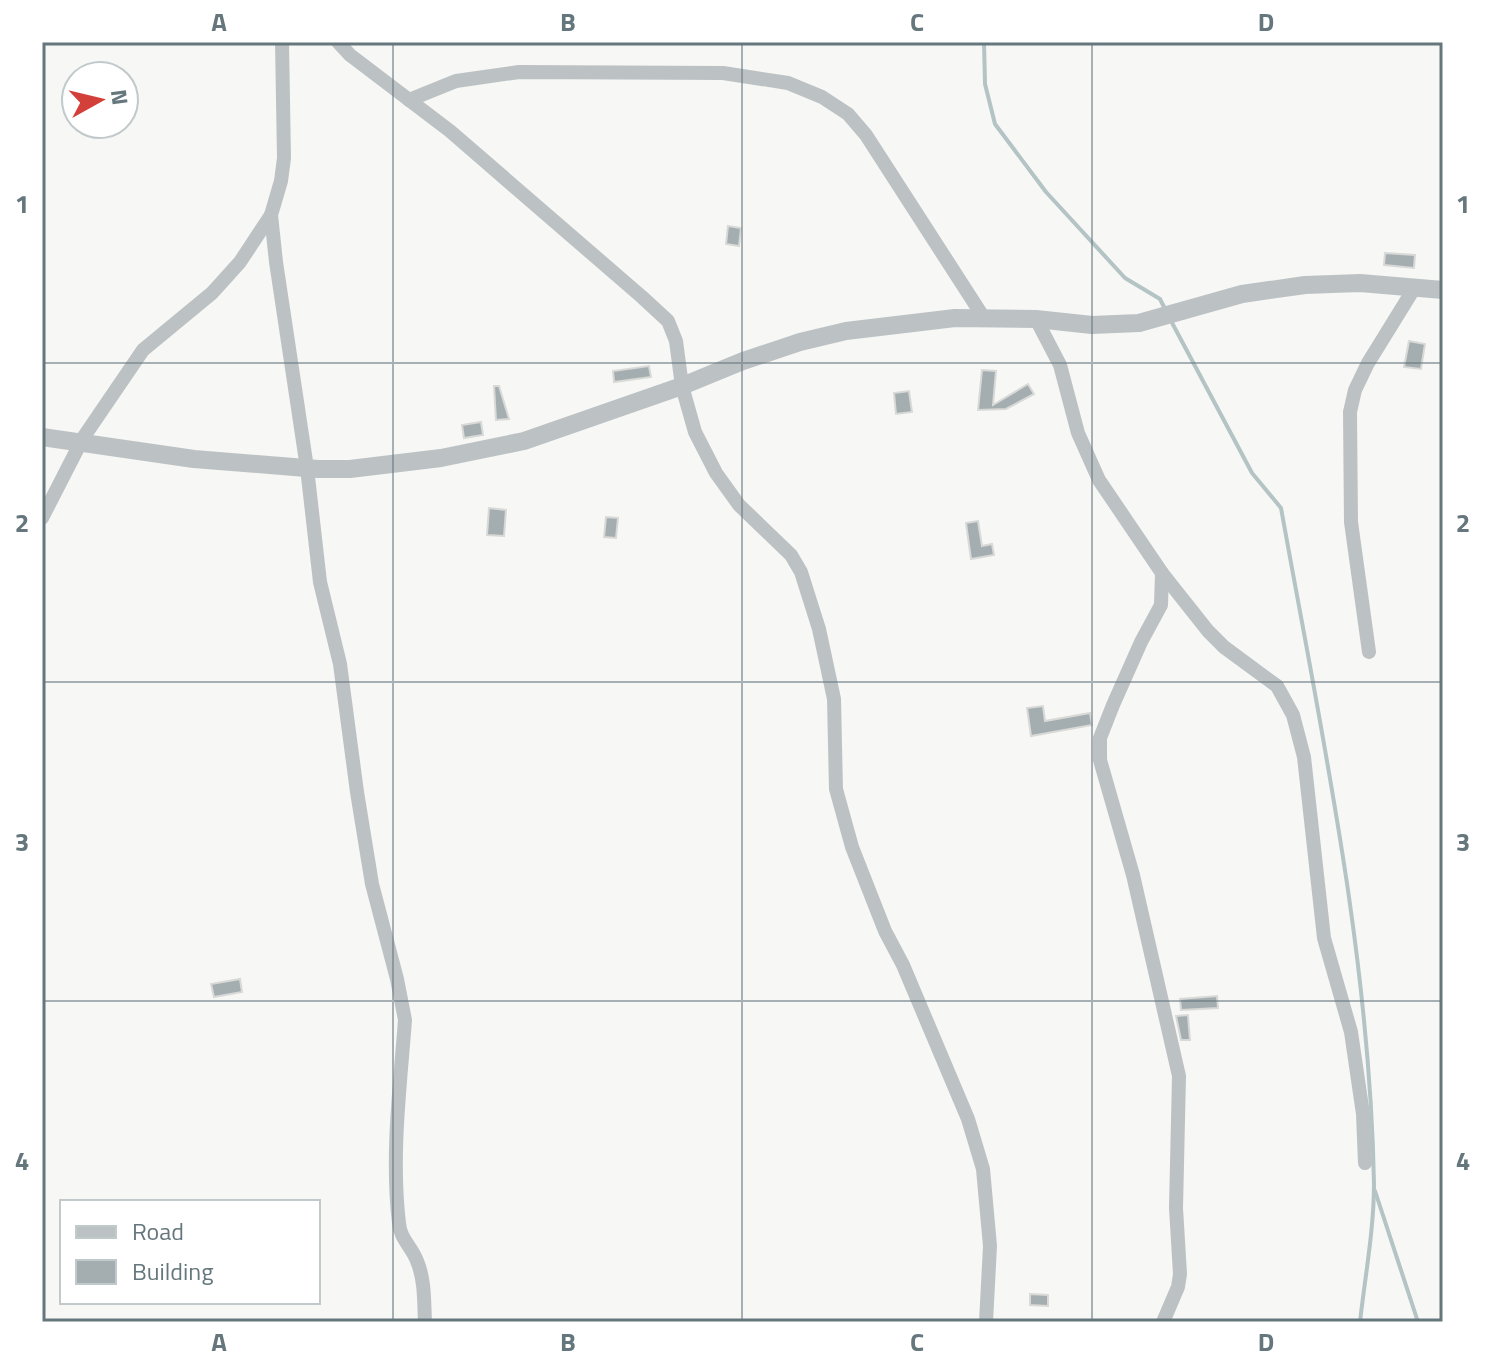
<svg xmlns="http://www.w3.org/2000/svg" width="1485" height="1364" viewBox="0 0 1485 1364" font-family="'Titillium Web',sans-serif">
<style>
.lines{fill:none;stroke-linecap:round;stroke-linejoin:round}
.stream{stroke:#b4c3c4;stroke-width:4}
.building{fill:#a4aeb1;stroke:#d9d9d7;stroke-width:2}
.minor{stroke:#bcc2c4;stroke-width:14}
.tertiary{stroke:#bcc2c4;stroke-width:18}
.grid{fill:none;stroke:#65777d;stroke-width:2;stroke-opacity:0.55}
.neatline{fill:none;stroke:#65777d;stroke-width:3}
.grid-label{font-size:26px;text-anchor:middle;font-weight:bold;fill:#65777d}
</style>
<rect width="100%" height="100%" fill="#f7f7f5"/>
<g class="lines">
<g class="stream">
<polyline points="984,42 985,84 995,124 1046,192 1125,278 1160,299 1166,311"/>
<path d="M1170,319L1252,473L1281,508C1321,731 1370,956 1374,1184C1374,1229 1365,1277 1360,1322"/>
<polyline points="1375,1191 1418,1322"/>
</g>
</g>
<g class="building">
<polygon points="728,226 741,228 739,246 726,244"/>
<polygon points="1385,253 1415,255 1414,268 1384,265"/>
<polygon points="1409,341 1425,344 1421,369 1404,367"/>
<polygon points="649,366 651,377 614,382 613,371"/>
<polygon points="982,370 996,371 993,405 1028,384 1034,394 1006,409 978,410"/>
<polygon points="494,386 499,386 509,419 496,420"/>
<polygon points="909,391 912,412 896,414 894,393"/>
<polygon points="481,422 483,435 464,438 462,425"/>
<polygon points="489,508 506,510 504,536 487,535"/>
<polygon points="606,517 618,518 616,538 604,537"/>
<polygon points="978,521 982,546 992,544 994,555 971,559 966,523"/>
<polygon points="1043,706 1045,721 1090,713 1092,725 1031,736 1027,708"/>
<polygon points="240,979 242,992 214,997 211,984"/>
<polygon points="1217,996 1218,1008 1181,1010 1180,999"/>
<polygon points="1188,1015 1190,1040 1181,1040 1176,1016"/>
<polygon points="1030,1294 1048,1295 1048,1306 1030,1305"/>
</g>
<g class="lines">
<g class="minor">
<path d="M282,42L284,158L281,181L271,215L276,262L307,468L320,582L340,664L357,792L372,884L397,979L405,1020C400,1087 391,1156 399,1223C400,1239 412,1247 417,1261C425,1280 424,1302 425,1322"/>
<polyline points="338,42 350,55 450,131 642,297 668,321 676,341 682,386 695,432 716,473 739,505 791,555 801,572 819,629 834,699 836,789 852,847 885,931 903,965 968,1119 983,1169 990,1246 986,1322"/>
<polyline points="409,100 456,81 519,72 723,73 788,83 822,97 848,114 866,135 984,318"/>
<polyline points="1036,319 1060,365 1078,433 1099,480 1162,573 1208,631 1224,647 1277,686 1293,715 1304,757 1324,938 1351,1032 1363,1114 1365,1163"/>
<polyline points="42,518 83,438 143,350 212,293 240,262 271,215"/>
<polyline points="1162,573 1161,605 1141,642 1113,705 1100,738 1100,760 1133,875 1179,1076 1176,1208 1180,1274 1178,1287 1163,1322"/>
<polyline points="1369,652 1351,522 1350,412 1355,390 1368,363 1415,287"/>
</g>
<polyline class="tertiary" points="42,437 194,459 318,469 350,469 441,458 524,441 682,386 743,361 800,342 846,331 955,318 1036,319 1092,325 1139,323 1242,294 1305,285 1360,283 1443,290"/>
</g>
<path class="grid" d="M393,42V1322M742,42V1322M1092,42V1322M42,363H1443M42,682H1443M42,1001H1443"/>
<rect width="1485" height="1364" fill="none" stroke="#ffffff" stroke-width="88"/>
<rect x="60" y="1200" width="260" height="104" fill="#ffffff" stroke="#c1c9cb" stroke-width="2"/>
<rect x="76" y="1226" width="40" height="12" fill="#bcc2c4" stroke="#c1c9cb" stroke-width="2"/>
<text x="132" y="1240" font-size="24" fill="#65777d">Road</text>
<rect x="76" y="1260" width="40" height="24" fill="#a4aeb1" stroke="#c1c9cb" stroke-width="2"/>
<text x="132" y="1280" font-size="24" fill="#65777d">Building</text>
<g transform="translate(100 100) rotate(82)"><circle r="38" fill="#ffffff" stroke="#c1c9cb" stroke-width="2"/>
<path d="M0-6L14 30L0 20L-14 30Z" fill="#d34039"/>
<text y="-12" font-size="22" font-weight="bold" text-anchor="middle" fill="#65777d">N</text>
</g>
<rect x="44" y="44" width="1397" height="1276" class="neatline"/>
<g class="grid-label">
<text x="219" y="31">A</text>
<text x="568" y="31">B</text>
<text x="917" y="31">C</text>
<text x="1266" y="31">D</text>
<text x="22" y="213">1</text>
<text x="1463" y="213">1</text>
<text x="22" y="532">2</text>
<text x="1463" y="532">2</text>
<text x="22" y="851">3</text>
<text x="1463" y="851">3</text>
<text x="22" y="1170">4</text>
<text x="1463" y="1170">4</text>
<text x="219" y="1351">A</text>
<text x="568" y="1351">B</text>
<text x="917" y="1351">C</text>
<text x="1266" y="1351">D</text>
</g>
</svg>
